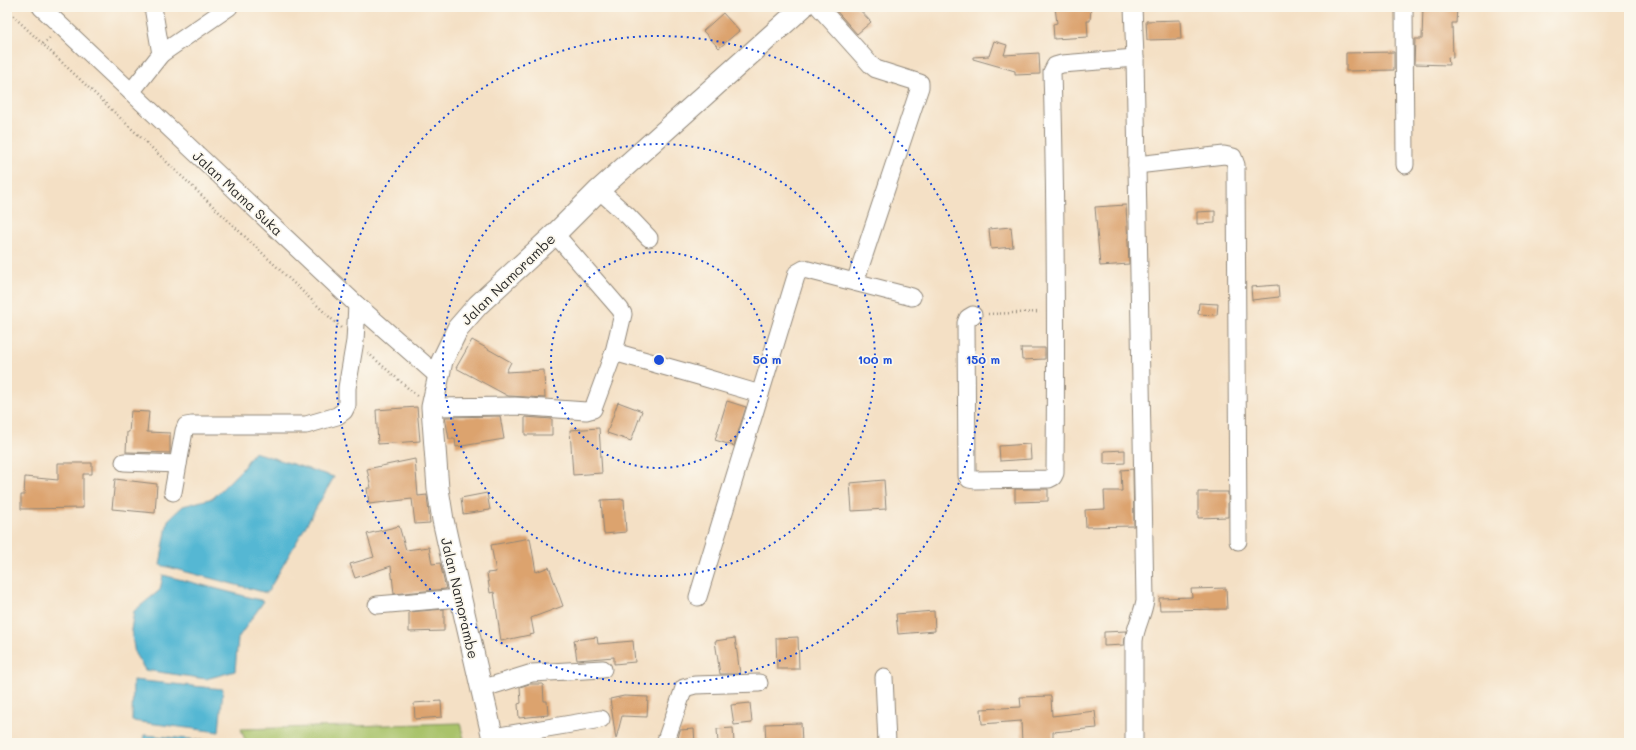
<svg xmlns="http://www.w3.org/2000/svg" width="1636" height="750" viewBox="0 0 1636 750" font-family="Mali,sans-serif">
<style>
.green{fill:#a9c36a;stroke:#6a774a}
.water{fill:#54b7d3;stroke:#40717f}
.building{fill:#dca36e}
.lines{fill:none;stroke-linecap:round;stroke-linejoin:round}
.minor-casing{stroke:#908678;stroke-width:19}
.major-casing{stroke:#908678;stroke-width:23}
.path{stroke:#908678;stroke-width:2.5;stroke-dasharray:1 3;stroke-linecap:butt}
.minor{stroke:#fff;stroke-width:17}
.major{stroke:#fff;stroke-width:21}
.ring{fill:none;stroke:#1d4ed8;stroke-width:2;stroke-dasharray:2 4}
.labels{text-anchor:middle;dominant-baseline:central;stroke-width:3.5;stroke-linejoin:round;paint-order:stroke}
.street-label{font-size:14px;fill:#2b2b2b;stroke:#fbf7ec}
.centre{fill:#1d4ed8;stroke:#fbf7ec;stroke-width:2}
.ring-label{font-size:12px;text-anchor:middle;font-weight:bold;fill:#1d4ed8;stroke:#fbf7ec;stroke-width:3.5;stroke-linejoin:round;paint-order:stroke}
</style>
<rect width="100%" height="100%" fill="#fbf7ec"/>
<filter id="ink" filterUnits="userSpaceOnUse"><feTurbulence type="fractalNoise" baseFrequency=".025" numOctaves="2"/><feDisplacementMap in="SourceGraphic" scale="8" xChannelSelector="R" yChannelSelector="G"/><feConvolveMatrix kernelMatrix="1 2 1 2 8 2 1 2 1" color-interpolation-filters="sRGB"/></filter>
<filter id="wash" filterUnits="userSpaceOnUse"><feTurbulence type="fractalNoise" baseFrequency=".012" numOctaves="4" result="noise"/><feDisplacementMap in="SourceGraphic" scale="16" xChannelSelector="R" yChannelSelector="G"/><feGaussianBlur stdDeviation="0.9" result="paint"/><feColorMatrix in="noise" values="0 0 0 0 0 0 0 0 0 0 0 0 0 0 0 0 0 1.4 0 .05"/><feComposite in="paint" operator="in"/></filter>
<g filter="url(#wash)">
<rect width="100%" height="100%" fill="#f4e0c5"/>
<polygon class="green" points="460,723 465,743 246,743 241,729"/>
<g class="water">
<polygon points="254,452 334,477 267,593 160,565 168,520 183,506 213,498 242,469"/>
<polygon points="163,575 264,601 238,638 235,671 206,679 145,670 135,654 131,630 134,611 160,590"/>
<polygon points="133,680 223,689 219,732 132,721"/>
<polygon points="144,735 233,743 143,743"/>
</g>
<g id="blocks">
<g class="building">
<polygon points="833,7 857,7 871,22 857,34"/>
<polygon points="1055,7 1091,7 1090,21 1087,21 1088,37 1054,39 1053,24 1057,23"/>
<polygon points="1423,7 1457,7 1456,23 1452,23 1453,58 1448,57 1449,65 1414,64 1415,39 1422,39"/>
<polygon points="723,13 739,31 719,48 703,31"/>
<polygon points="1180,20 1181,39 1147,40 1146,21"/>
<polygon points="994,41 1007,45 1004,55 1039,53 1040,74 1015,75 1015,71 973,59 973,57 989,56"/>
<polygon points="1394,52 1394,70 1346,71 1346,53"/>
<polygon points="1126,205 1129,264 1100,266 1095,207"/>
<polygon points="1215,211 1215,223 1197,224 1197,212"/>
<polygon points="1011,227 1013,247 991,249 989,229"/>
<polygon points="1278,285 1279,297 1252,300 1251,287"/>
<polygon points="1199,303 1218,304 1217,315 1198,314"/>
<polygon points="472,340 511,362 506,372 544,370 545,398 508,396 456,368"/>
<polygon points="1021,348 1045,348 1045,359 1022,360"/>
<polygon points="727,401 746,407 734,446 715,440"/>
<polygon points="618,402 642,411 631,441 607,433"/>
<polygon points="417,407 420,441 378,444 376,410"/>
<polygon points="131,411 149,412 147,432 170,433 170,453 126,452 127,432 129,432"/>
<polygon points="500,416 504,439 456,447 455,439 449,439 445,417"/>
<polygon points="525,417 552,419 552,435 525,435"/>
<polygon points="599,428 602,473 573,475 570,430"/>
<polygon points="1030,444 1031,459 1000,461 999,446"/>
<polygon points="1125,450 1125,463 1104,464 1104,451"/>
<polygon points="415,459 418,496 427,495 430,523 415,524 412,499 369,504 367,488 371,488 367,469"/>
<polygon points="58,463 92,463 92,474 83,474 83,508 21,509 21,495 24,495 25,477 58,480"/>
<polygon points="1133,469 1134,526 1086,527 1085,510 1105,509 1104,491 1122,491 1121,470"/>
<polygon points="115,479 157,484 155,513 112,509"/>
<polygon points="884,480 886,509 852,511 850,483"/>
<polygon points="1015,489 1048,489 1048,501 1015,502"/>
<polygon points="1198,492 1228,492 1228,517 1198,518"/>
<polygon points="487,493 490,510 463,514 461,498"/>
<polygon points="624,499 626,532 604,534 601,500"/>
<polygon points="399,526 406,550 429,547 432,564 440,563 446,589 394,594 391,566 355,578 350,564 374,557 367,534"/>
<polygon points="530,538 536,572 549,567 563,606 531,618 534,634 501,641 494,592 490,593 487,573 496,572 491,545"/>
<polygon points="1226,588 1227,609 1160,610 1159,598 1192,597 1191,589"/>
<polygon points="444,609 444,631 409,632 409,612"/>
<polygon points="934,611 935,631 898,634 896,614"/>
<polygon points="1126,631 1124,645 1104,646 1104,632"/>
<polygon points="597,637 598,644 633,641 635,662 614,664 614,657 577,660 574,640"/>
<polygon points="798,637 799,669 777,669 776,638"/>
<polygon points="735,638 740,674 720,674 715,641"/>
<polygon points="529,684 543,684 544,701 547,701 548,715 519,718 518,704 521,703 520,687"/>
<polygon points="624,696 648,697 647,717 622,716 616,739 610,699"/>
<polygon points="1051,696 1052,716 1095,711 1097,728 1053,732 1053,743 1022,743 1021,721 982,724 981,709 1021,707 1020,697"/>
<polygon points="441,701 442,717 415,719 414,703"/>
<polygon points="750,703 752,723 734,725 731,705"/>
<polygon points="801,723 802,743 766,743 765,724"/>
<polygon points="733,728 734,743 718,743 717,729"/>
<polygon points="694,729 695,743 677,743 680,730"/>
</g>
</g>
</g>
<g filter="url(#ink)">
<use href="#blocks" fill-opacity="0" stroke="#908678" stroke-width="1"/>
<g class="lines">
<g class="minor-casing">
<g id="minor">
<polyline points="41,7 357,305 438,376"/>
<polyline points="819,7 871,65 876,69 920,83 920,87 855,282"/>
<path d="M1133,7L1135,58L1145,600C1143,615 1135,627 1134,641V743"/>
<polyline points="1404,7 1405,165"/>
<polyline points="161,54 229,7"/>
<polyline points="131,92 161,54 153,7"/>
<polyline points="1137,165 1224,155 1233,157 1236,165 1238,541"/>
<polyline points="599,190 628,216 649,238"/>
<path d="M973,315L968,318L966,323L967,476L969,479L975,480L1049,479L1053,477L1055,473C1056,339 1056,206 1052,72L1055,66L1062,64L1135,58"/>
<polyline points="614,352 699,376 760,394"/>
<polyline points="432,407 515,406 586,411 593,409 614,352 623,314 620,309 555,234"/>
<polyline points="124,462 178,464"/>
<polyline points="173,492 184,431 186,426 192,425 306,425 337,416 344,411 347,405 347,388 355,341 357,305"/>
<polyline points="698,597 797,273 804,269 912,297"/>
<polyline points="377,605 460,598"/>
<polyline points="884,677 887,743"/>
<polyline points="481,689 532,673 603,669"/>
<polyline points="493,737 601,719"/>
<polyline points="665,743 684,688 695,685 759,683"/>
</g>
</g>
<g class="major-casing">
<polyline id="major" points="494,743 453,565 443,520 438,489 432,407 442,361 458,328 478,305 555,234 599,190 803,7"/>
</g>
<g class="path">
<polyline points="7,10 341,328"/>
<polyline points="43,44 51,37"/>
<polyline points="988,314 1040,312"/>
<polyline points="368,353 417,396"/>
</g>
<use href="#minor" class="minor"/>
<use href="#major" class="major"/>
</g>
</g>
<g class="ring">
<circle cx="659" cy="360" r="108"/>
<circle cx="659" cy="360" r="216"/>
<circle cx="659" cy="360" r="324"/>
</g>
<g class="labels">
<g class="street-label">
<text transform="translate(238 193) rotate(43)">Jalan Mama Suka</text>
<text transform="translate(508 279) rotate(-44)">Jalan Namorambe</text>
<text transform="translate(460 598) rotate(77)">Jalan Namorambe</text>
</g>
</g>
<circle cx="659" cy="360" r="6" class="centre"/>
<g class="ring-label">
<text x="767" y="364">50 m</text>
<text x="875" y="364">100 m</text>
<text x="983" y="364">150 m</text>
</g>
<rect width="1636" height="750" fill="none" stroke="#fbf7ec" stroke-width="24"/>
</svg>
